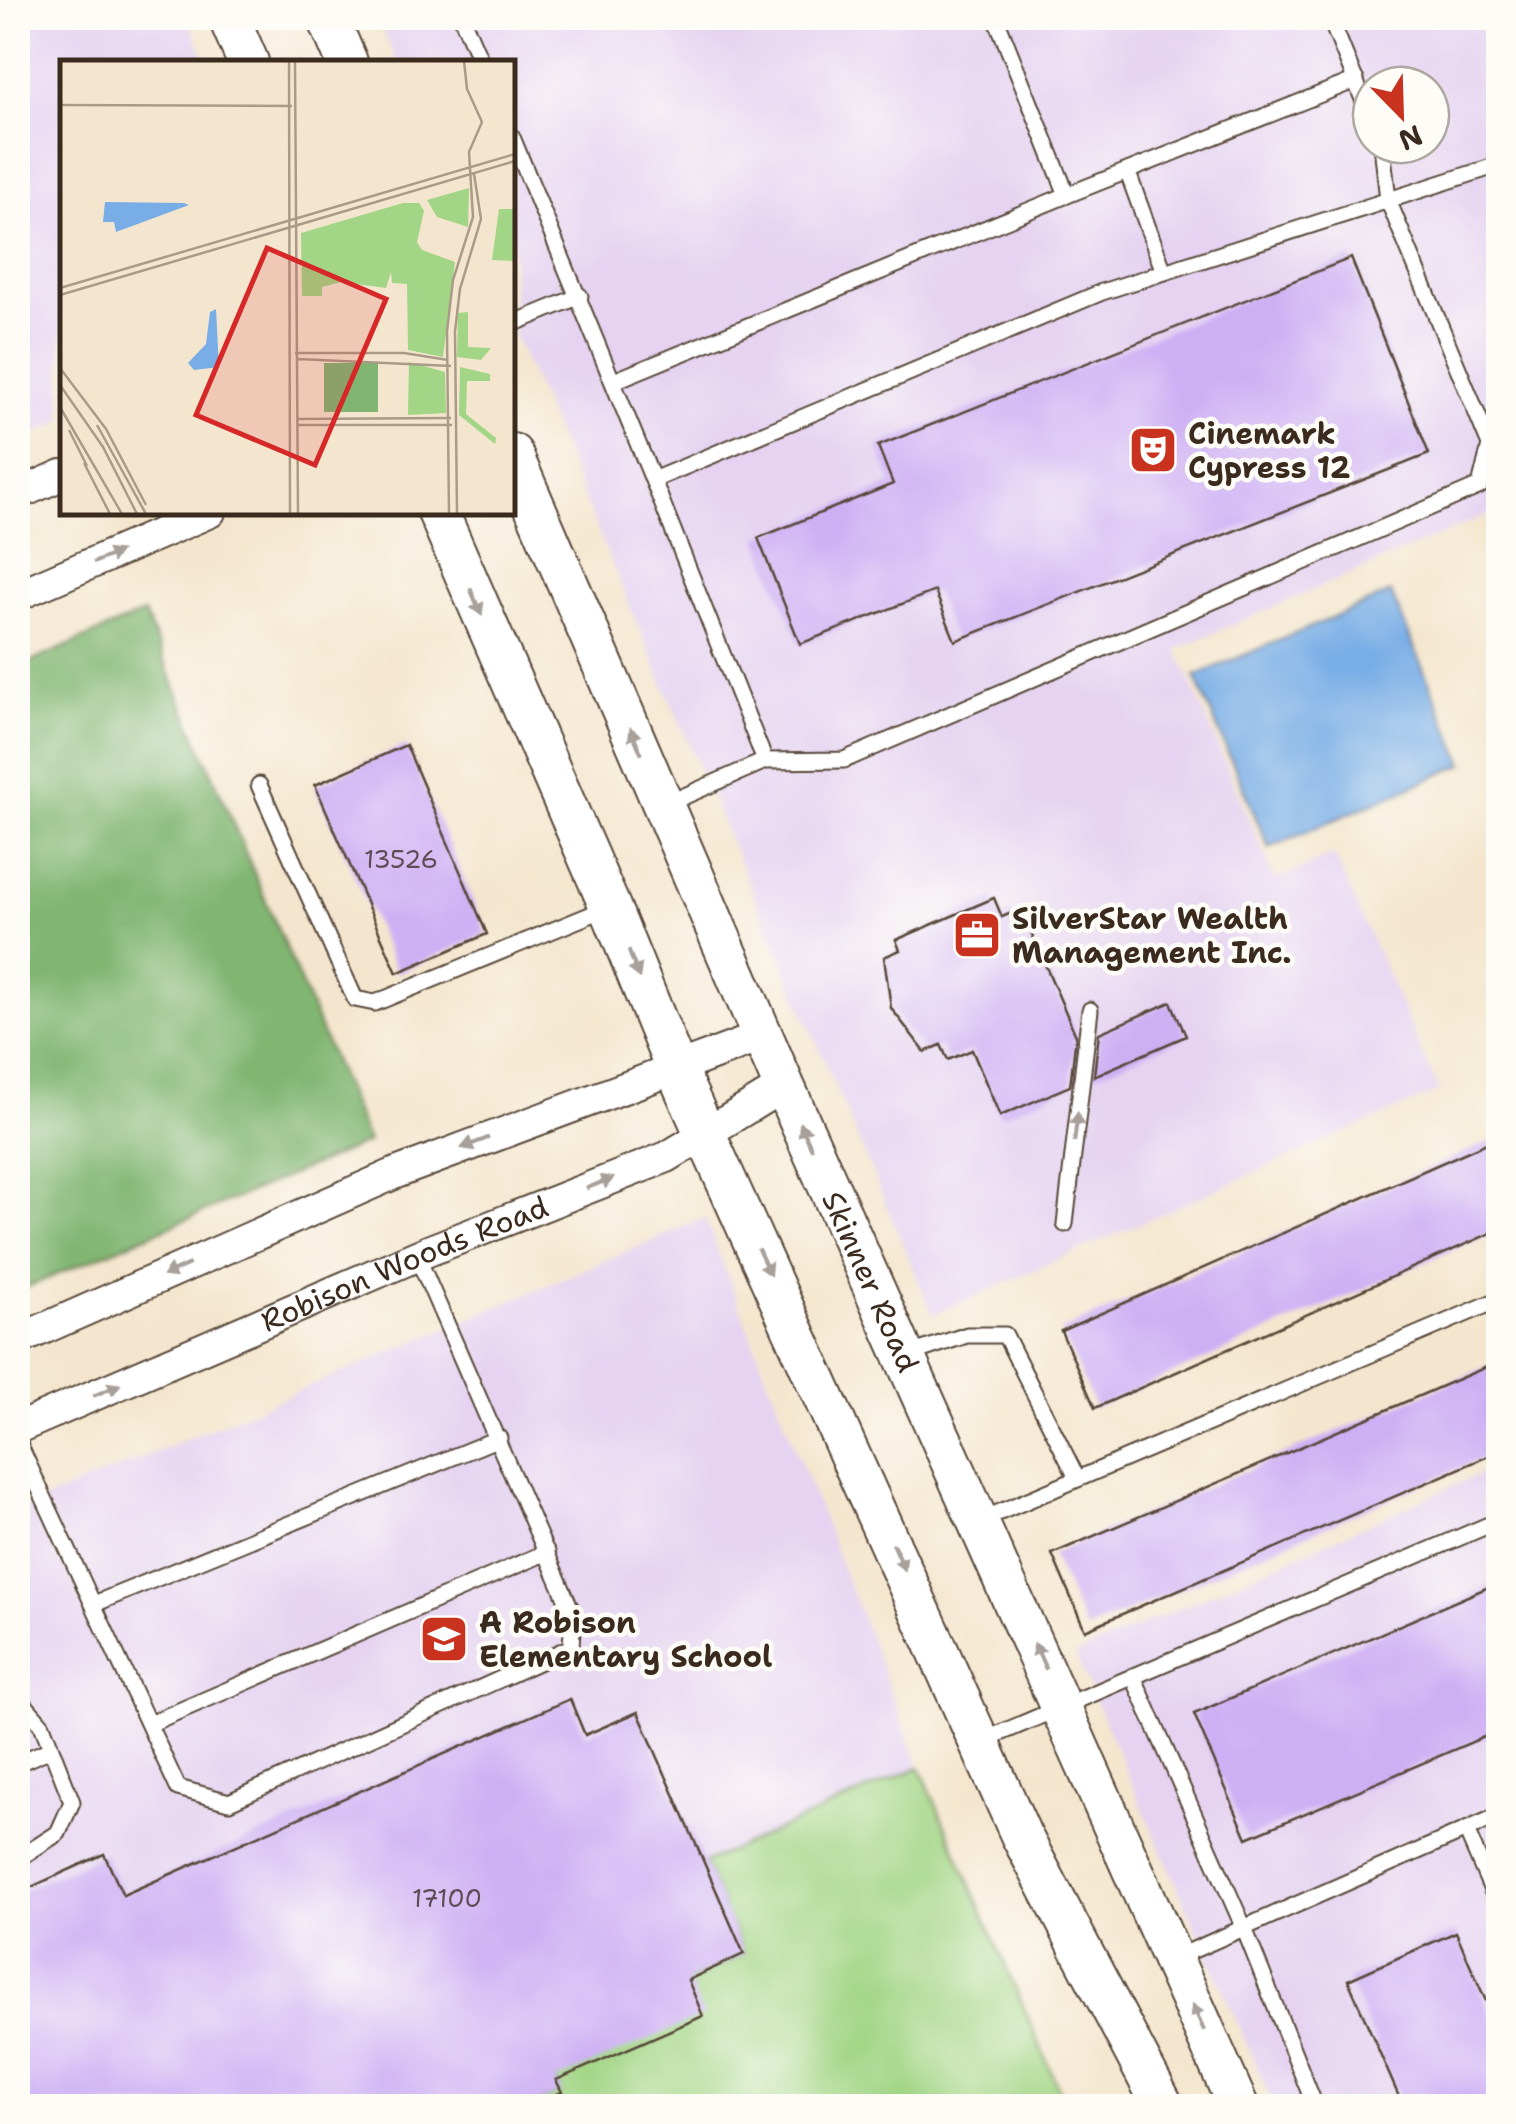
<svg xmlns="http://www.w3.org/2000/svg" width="1516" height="2124" viewBox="0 0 1516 2124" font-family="'Shantell Sans',sans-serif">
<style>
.built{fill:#e5d3f1;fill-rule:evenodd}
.green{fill:#a2d585;stroke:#6e8052;stroke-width:2.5}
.forest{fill:#81b672;stroke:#5e7048;stroke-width:2.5}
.water{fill:#78ade6;stroke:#5a6c82;stroke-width:2.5}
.building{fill:#cdaff4}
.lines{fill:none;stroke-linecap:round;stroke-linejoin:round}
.service-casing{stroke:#574638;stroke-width:19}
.minor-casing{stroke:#574638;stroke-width:34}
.tertiary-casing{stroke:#574638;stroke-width:44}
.service{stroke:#fff;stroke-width:15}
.minor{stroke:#fff;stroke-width:30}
.tertiary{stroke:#fff;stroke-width:40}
.oneway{fill:#a79f9a}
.labels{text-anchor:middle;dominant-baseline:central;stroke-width:9;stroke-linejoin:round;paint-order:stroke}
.number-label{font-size:25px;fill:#604b54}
.poi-label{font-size:30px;font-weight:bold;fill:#3b2a1e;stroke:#fdfcf7;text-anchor:start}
.street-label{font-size:30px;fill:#3b2a1e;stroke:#fdfcf7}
.inset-road{fill:none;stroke:#aa9b88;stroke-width:2.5}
.view{fill:#d62828;fill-opacity:0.15;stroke:#d62828;stroke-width:5}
.inset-edge{fill:none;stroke:#3b2a1e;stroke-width:5}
</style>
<rect width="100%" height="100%" fill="#fdfcf7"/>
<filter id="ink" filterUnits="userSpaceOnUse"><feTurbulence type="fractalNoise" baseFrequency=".01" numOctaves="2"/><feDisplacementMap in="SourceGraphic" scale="20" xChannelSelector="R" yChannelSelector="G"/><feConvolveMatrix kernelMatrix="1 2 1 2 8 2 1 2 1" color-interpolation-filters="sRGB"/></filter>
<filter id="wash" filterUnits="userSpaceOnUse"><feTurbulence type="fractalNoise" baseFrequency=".0048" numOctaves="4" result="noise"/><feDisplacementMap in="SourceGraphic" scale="40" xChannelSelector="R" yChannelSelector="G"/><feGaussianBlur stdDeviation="2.25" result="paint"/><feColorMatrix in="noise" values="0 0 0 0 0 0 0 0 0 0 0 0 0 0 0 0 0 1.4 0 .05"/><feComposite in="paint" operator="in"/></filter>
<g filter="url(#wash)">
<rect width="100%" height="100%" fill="#f4e6ce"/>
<g class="built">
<polygon points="18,18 188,18 207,62 62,62 62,421 18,441"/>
<path d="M377,18H1498V510L1177,649L1275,880L1334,855L1439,1091L933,1315L513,333L512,62H397ZM1371,85H1431V145H1371Z"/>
<polygon points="705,1218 920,1767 1066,2106 18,2106 18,1511"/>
<polygon points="1498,1466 1498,2106 1274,2106 1075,1655"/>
</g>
<polygon class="green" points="920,1767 1066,2106 529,2106 561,2092 552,2069 688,1980 744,1954 704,1863"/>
<polygon class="forest" points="144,613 368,1142 18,1291 18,667"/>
<polygon class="water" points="1391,593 1464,764 1269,848 1195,676"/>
<g id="blocks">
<g class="building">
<polygon points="1351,258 1429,454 955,641 935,591 800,644 758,538 893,484 878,446"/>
<polygon points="406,745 487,934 397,973 315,785"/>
<polygon points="994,898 1002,917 1021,909 1076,1036 1070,1086 1000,1116 972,1050 948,1060 941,1045 925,1052 891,1008 884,957 900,950 896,940"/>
<polygon points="1171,1002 1186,1036 1094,1076 1099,1033"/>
<polygon points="1498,1138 1498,1230 1095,1408 1061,1331"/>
<polygon points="1498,1362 1498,1452 1085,1630 1052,1554"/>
<polygon points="1498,1583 1498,1731 1247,1838 1194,1714"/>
<polygon points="570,1699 585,1735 638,1712 744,1954 688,1980 703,2016 556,2080 562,2092 529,2106 18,2106 18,1893 104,1854 123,1895"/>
<polygon points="1456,1932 1498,2029 1498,2106 1403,2106 1348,1980"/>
</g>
</g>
</g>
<g filter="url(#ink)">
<use href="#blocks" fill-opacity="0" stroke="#574638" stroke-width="2.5"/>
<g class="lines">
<g class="service-casing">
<g id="service">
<polyline points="462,18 481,62"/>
<polyline points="996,18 1067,195 1356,80"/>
<polyline points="1330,18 1371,119"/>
<polyline points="512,137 653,480 1102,292 1498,165"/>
<polyline points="1382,145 1388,200 1490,445"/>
<polyline points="1128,173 1164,272"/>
<polyline points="512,324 580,296"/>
<polyline points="614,381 1067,195"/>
<polyline points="653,480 765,761"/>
<polyline points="259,785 355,999 375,1003 607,908"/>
<polyline points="664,805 765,761 844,760 1480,486 1494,429 1498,427"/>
<polyline points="1065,1224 1090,1010"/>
<polyline points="907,1355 967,1335 1005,1335 1077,1478"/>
<polyline points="18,1442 178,1788 229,1802 571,1647 573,1614 417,1256"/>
<polyline points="979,1521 1498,1300"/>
<polyline points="94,1604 499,1438"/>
<polyline points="1133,1676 1244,1928 1315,2106"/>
<polyline points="18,1697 42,1725 72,1802 58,1833 18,1859"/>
<polyline points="149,1724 547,1552"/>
<polyline points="982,1741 1498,1521"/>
<polyline points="18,1763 51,1749"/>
<polyline points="1466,1830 1498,1904"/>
<polyline points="1173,1959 1498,1816"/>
</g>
</g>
<g class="minor-casing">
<g id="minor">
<polyline points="18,494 62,475"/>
<polyline points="18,595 210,512"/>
<polyline points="18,1340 396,1173 763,1036"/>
<path id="s1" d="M18,1428L428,1251L667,1157L784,1086"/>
</g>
</g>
<g class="tertiary-casing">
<g id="tertiary">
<polyline points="229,18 248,62"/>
<polyline points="328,18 347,62"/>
<path id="s2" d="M512,454L784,1086L1238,2106"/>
<polyline points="438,512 610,907 675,1067 1021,1835 1163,2106"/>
</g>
</g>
<use href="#service" class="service"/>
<use href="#minor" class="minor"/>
<use href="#tertiary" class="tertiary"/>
</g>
<defs><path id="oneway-solid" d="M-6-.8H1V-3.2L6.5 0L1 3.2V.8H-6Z" transform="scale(2.5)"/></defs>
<g class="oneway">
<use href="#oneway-solid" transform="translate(107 557) rotate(-23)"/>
<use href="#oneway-solid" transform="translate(476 602) rotate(67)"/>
<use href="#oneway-solid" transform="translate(636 741) rotate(-113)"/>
<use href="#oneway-solid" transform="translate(634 964) rotate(68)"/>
<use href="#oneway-solid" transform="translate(1076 1127) rotate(-83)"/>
<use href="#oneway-solid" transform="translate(806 1136) rotate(-114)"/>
<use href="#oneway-solid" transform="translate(475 1143) rotate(159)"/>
<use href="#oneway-solid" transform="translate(600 1183) rotate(-21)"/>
<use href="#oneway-solid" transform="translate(764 1262) rotate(65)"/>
<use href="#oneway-solid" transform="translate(176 1270) rotate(156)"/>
<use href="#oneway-solid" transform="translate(107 1390) rotate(-23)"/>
<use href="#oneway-solid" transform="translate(899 1557) rotate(66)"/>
<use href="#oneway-solid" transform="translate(1040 1656) rotate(-114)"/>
<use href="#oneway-solid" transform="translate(1198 2017) rotate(-114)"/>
</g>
</g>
<defs>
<g id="theatre-square" transform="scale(2.5)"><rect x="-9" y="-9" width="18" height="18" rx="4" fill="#c8321e" stroke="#fdfcf7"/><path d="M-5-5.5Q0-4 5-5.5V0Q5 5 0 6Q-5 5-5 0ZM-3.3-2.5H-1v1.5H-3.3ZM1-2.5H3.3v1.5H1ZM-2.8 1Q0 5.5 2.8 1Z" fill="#fff"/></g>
<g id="office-square" transform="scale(2.5)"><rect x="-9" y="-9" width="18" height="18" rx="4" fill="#c8321e" stroke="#fdfcf7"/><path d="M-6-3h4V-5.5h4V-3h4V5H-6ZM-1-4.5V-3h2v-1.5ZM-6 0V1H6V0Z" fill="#fff"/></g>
<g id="school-square" transform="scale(2.5)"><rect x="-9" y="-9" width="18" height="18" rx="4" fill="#c8321e" stroke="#fdfcf7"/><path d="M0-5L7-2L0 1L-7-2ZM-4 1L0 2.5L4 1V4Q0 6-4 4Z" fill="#fff"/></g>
</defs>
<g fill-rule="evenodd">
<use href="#theatre-square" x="1153" y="450"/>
<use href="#office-square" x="977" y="935"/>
<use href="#school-square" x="444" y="1639"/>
</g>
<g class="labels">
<g class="number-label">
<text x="401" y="859">13526</text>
<text x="447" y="1898">17100</text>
</g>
<g class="poi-label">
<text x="1188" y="433">Cinemark<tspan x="1188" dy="34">Cypress 12</tspan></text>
<text x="1012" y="918">SilverStar Wealth<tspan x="1012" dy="34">Management Inc.</tspan></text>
<text x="479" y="1622">A Robison<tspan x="479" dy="34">Elementary School</tspan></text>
</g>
<g class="street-label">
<text stroke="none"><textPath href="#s1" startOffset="420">Robison Woods Road</textPath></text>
<text stroke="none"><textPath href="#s2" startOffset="902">Skinner Road</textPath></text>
</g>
</g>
<g transform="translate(60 60)">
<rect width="455" height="455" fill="#f4e6ce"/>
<path d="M409,128L408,167L377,157L367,140ZM343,143H359L364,151L357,182L362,190L395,202L383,297L348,290L347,224L332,223L331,212L326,228L281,222L262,227V236H242L241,173ZM439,149H455V201L432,200ZM408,252V287L431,288L421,300L397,297L398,253ZM349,302L385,312L386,353L348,355ZM400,307L430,314V321H407L406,354L436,378L435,384L399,355Z" fill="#a2d585"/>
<path d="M264,303H318V352H264Z" fill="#81b672"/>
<path d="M45,142L124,143L129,145L56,172L54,162H43ZM156,249L159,307L134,310L128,303L146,284L150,252Z" fill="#78ade6"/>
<path class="inset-road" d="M229,1L230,454M235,1L238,454M0,45L232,46M0,228L455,94M0,235L455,101M235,293H344L388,300M238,299L391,306M0,308L46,369L86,445M0,325L43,387L77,454M0,347L62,454M237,359L391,358M37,365L86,454M238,365H392M9,370L27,406M24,403L50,454M389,454L387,271L393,220L413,157L409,92L422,62L407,29L404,1M397,454L395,271L400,229L421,159L414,114"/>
<path class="view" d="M207,188L326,239L255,405L136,355Z"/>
<rect width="455" height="455" class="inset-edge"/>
</g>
<rect width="1516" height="2124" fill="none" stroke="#fdfcf7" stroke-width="60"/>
<g transform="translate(1401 115) rotate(157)"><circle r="48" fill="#fdfcf7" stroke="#afa8a0" stroke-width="2.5"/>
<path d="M0-8L18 38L0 25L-18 38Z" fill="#c8321e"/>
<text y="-15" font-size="28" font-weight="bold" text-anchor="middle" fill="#3b2a1e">N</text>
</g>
</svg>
